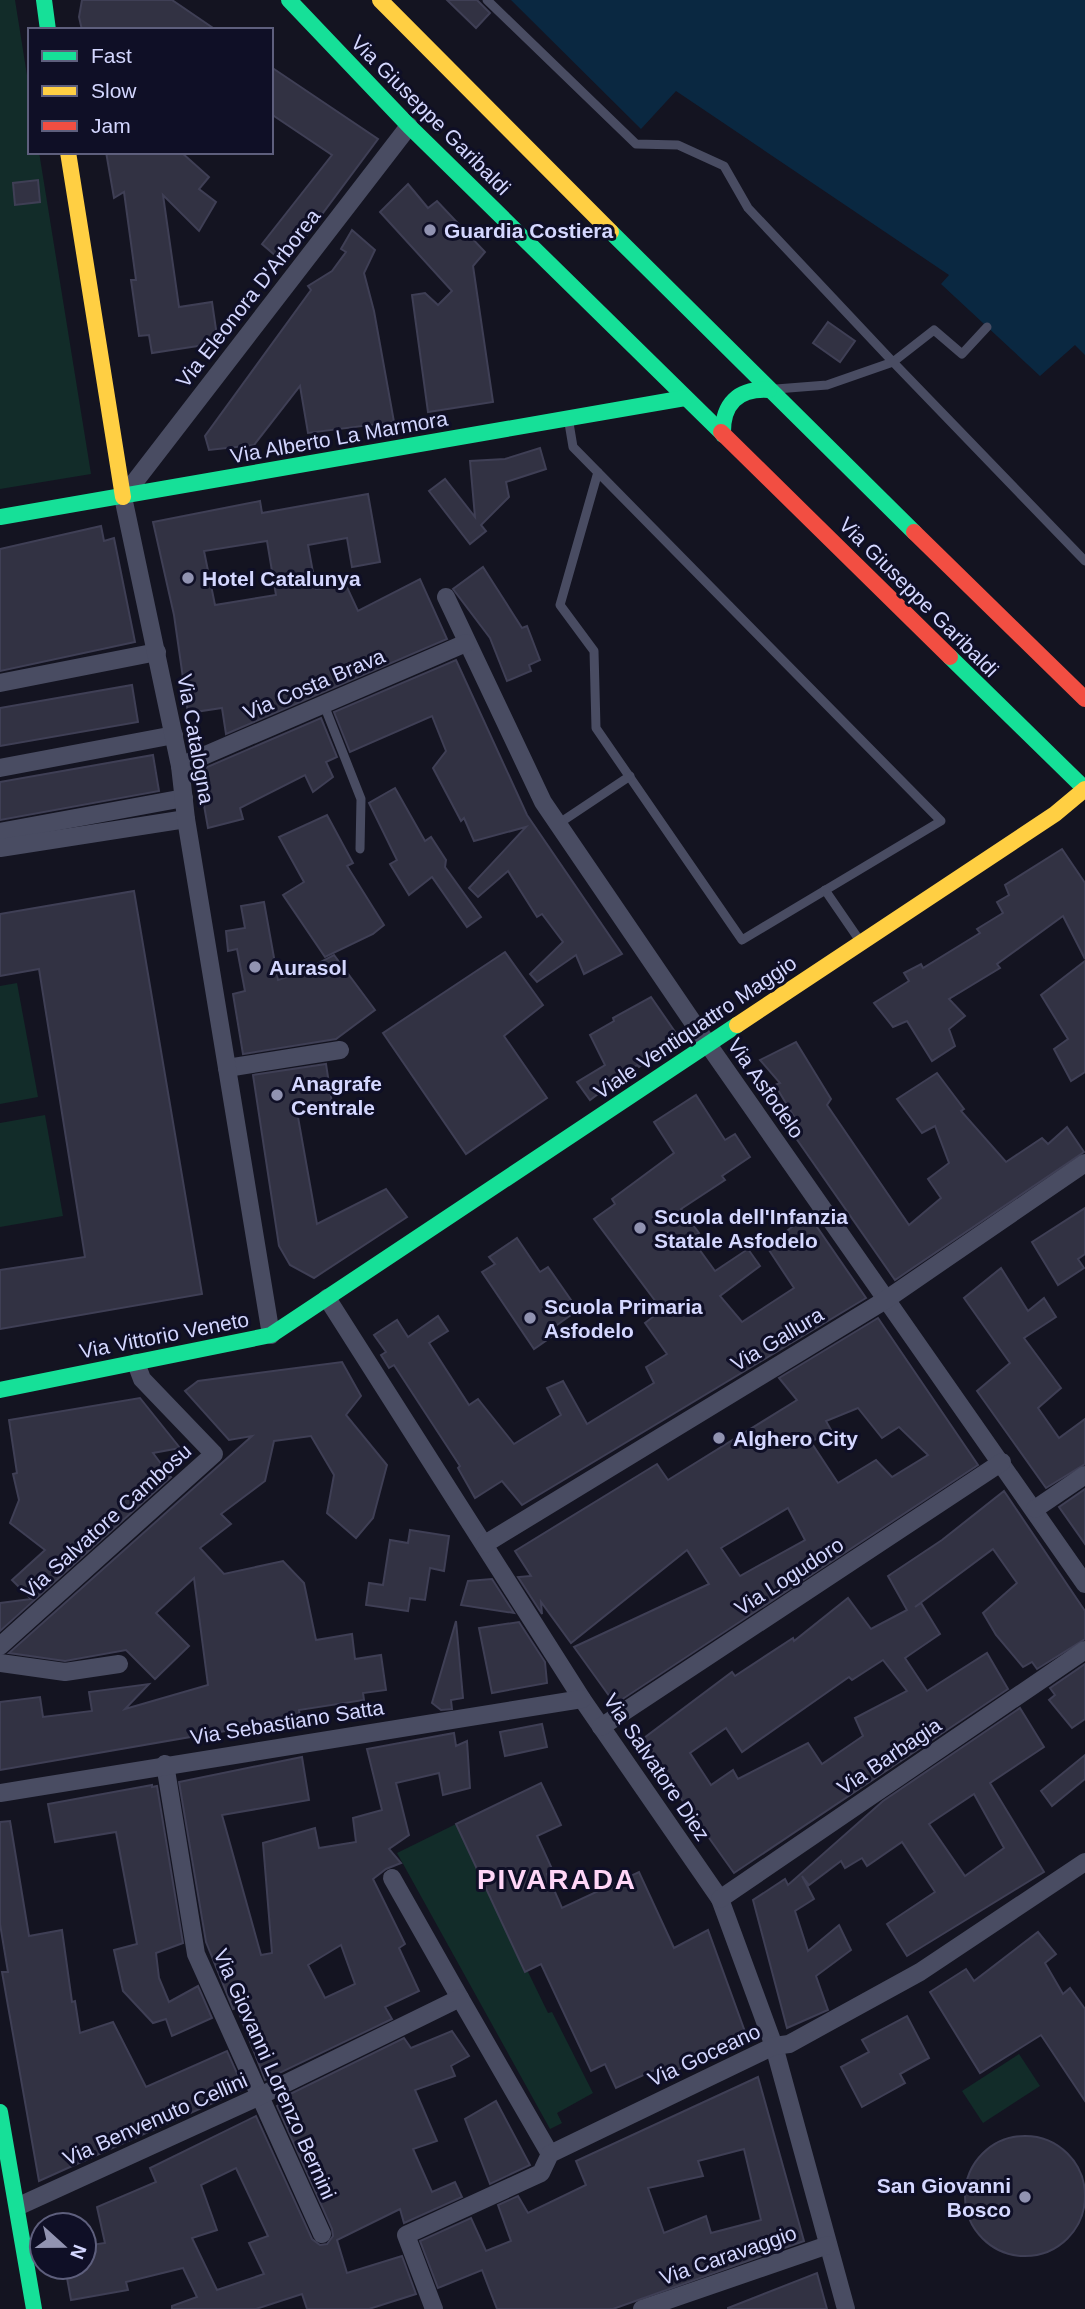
<svg xmlns="http://www.w3.org/2000/svg" width="1085" height="2309" viewBox="0 0 1085 2309" font-family="Helvetica,sans-serif">
<style>
.green{fill:#122c29}
.water{fill:#0a2841}
.building{fill:#323243;stroke:#3f3f55;stroke-width:2;fill-rule:evenodd}
.lines{fill:none;stroke-linecap:round;stroke-linejoin:round}
.lane{stroke:#494c62;stroke-width:9}
.street{stroke:#494c62;stroke-width:18}
.fast{stroke:#16e098;stroke-width:16}
.slow{stroke:#ffcf43;stroke-width:16}
.jam{stroke:#f24e42;stroke-width:16}
.poi-dot{fill:#9193b1;stroke:#0f0f26;stroke-width:2.5}
.labels{text-anchor:middle;dominant-baseline:central;stroke-width:6;stroke-linejoin:round;paint-order:stroke}
.street-label{font-size:21px;fill:#d4d7ff;stroke:#0f0f26}
.poi-label{font-size:21px;font-weight:bold;fill:#d4d7ff;stroke:#0f0f26;text-anchor:start}
.district-label{font-size:28px;font-weight:bold;letter-spacing:2px;fill:#ffd6f7;stroke:#0f0f26}
</style>
<rect width="100%" height="100%" fill="#141421"/>
<g class="green">
<polygon points="0,0 15,0 30,94 30,152 39,152 91,474 0,489"/>
<polygon points="17,983 38,1097 0,1104 0,986"/>
<polygon points="45,1115 63,1216 0,1227 0,1123"/>
<polygon points="456,1824 548,2013 552,2012 593,2093 557,2113 562,2123 550,2129 397,1853"/>
<polygon points="1019,2054 1040,2086 983,2123 962,2091"/>
</g>
<polygon class="water" points="511,0 1085,0 1085,355 1075,345 1040,376 941,284 949,275 676,91 641,129"/>
<g class="building">
<polygon points="82,0 172,0 216,30 82,30 79,17"/>
<polygon points="447,0 477,0 490,13 476,28"/>
<polygon points="271,67 378,139 285,264 262,244 332,155 271,114"/>
<polygon points="106,152 181,152 209,177 199,189 216,202 199,231 163,195 179,307 212,302 218,343 152,353 149,335 139,336 131,280 136,280 124,192 114,198"/>
<polygon points="38,180 40,202 15,205 13,183"/>
<polygon points="408,184 428,208 437,201 485,252 473,266 493,402 428,412 412,295 425,293 438,305 452,291 380,212"/>
<polygon points="352,230 375,250 364,273 374,311 394,422 308,433 300,386 254,445 209,450 205,436 311,290 308,286 332,271 346,252 341,249"/>
<polygon points="828,322 855,341 840,362 813,343"/>
<polygon points="540,448 546,469 506,482 509,497 481,525 486,531 470,544 429,491 445,479 475,517 470,461 505,459"/>
<path d="M368,494L380,562L352,567L347,538L308,545L316,589L346,585L358,611L420,579L447,639L226,734L222,708L188,713L174,615L153,522L260,501L262,513ZM267,541L276,595L215,605L204,551Z"/>
<polygon points="101,526 104,541 114,538 135,642 0,671 0,549"/>
<polygon points="483,567 522,628 527,626 540,660 529,665 531,671 507,681 490,638 453,589"/>
<polygon points="456,660 527,815 622,954 584,974 576,955 537,982 530,974 563,942 542,914 537,917 508,871 478,897 469,888 526,827 474,841 464,818 461,821 433,768 446,751 432,716 350,752 334,712"/>
<polygon points="132,685 138,722 0,746 0,708"/>
<polygon points="321,718 337,757 326,762 333,777 313,792 305,775 240,808 243,819 208,828 198,771"/>
<polygon points="153,755 159,791 0,820 0,782"/>
<polygon points="395,788 425,841 431,837 446,860 445,867 481,917 467,927 432,877 409,895 390,864 397,860 369,803"/>
<polygon points="327,815 353,863 347,866 384,925 373,934 325,957 283,895 304,882 279,837"/>
<polygon points="1062,849 1085,883 1085,959 1063,916 997,964 1000,968 949,999 965,1016 949,1029 955,1046 932,1061 907,1021 893,1027 874,1003 909,981 904,973 921,964 923,968 980,933 977,929 1003,913 997,902 1009,895 1005,885"/>
<polygon points="134,891 202,1294 0,1329 0,1270 85,1257 39,969 0,976 0,914"/>
<polygon points="264,902 278,980 300,973 334,955 375,1010 336,1039 243,1054 233,994 245,991 237,949 228,951 226,931 245,928 241,906"/>
<polygon points="505,952 543,1005 504,1036 547,1098 466,1154 383,1033"/>
<polygon points="1085,961 1085,1072 1071,1081 1054,1049 1068,1039 1041,995"/>
<polygon points="651,997 680,1039 639,1067 637,1065 590,1100 577,1082 605,1065 590,1035 614,1021 613,1018"/>
<polygon points="796,1042 831,1099 827,1105 909,1225 941,1198 928,1179 949,1163 935,1126 922,1133 897,1099 937,1073 964,1109 961,1111 1006,1162 1042,1138 1048,1144 1067,1127 1084,1152 895,1280 791,1131 799,1125 775,1085 780,1083 760,1060"/>
<polygon points="326,1064 332,1103 296,1106 317,1224 386,1189 407,1217 314,1278 290,1265 279,1246 253,1075"/>
<polygon points="696,1095 725,1140 735,1134 750,1157 722,1176 725,1180 681,1209 699,1233 691,1238 715,1271 748,1249 760,1266 720,1296 742,1322 794,1288 767,1247 808,1214 866,1298 522,1505 502,1481 475,1498 458,1468 460,1466 394,1365 389,1368 381,1355 386,1352 374,1335 397,1320 408,1337 438,1316 448,1331 429,1343 469,1405 478,1399 514,1444 561,1415 547,1388 563,1381 587,1424 654,1383 646,1367 667,1354 645,1323 662,1310 594,1219 615,1204 612,1199 674,1153 654,1122"/>
<polygon points="1085,1208 1085,1254 1078,1259 1084,1268 1058,1285 1032,1242"/>
<polygon points="517,1238 540,1272 548,1267 578,1310 550,1330 554,1335 534,1349 482,1272 495,1264 489,1257"/>
<polygon points="1001,1268 1028,1311 1044,1298 1056,1317 1024,1338 1061,1388 1038,1408 1059,1438 1085,1419 1085,1464 1046,1488 977,1391 1010,1363 964,1298"/>
<path d="M878,1318L978,1465L615,1704L574,1647L709,1584L687,1550L571,1643L541,1602L542,1614L518,1577L531,1576L515,1551L657,1464L668,1480L797,1400L779,1378ZM858,1408L882,1438L899,1427L928,1455L892,1477L876,1460L838,1483L811,1442L831,1430L826,1421ZM788,1508L805,1540L740,1576L721,1548Z"/>
<polygon points="342,1362 361,1396 346,1415 387,1465 373,1518 356,1538 327,1513 334,1475 311,1436 274,1441 265,1481 221,1514 231,1524 200,1548 224,1574 283,1561 304,1583 316,1640 352,1634 355,1659 381,1655 386,1690 363,1693 364,1700 299,1710 300,1718 0,1770 0,1702 40,1697 43,1717 92,1711 89,1692 149,1684 125,1709 208,1685 194,1578 156,1613 189,1646 155,1679 126,1650 65,1661 9,1653 252,1436 229,1440 185,1391 198,1381"/>
<polygon points="140,1398 180,1448 153,1453 171,1477 0,1631 0,1603 31,1599 12,1580 45,1550 10,1523 19,1500 13,1474 17,1473 9,1420"/>
<polygon points="1085,1489 1085,1544 1059,1507"/>
<path d="M1004,1491L1085,1611V1639L1037,1669L1032,1662L1023,1667L996,1635L983,1613L1017,1583L993,1549L915,1607L921,1603L940,1634L905,1658L927,1691L987,1653L1008,1689L734,1873L640,1741L732,1672L735,1676L793,1638L794,1641L848,1598L871,1629L907,1610L888,1576L942,1540ZM883,1660L907,1691L855,1718L863,1736L822,1764L808,1743L738,1779L733,1770L711,1785L690,1753L726,1728L742,1752L849,1677L852,1680Z"/>
<polygon points="410,1530 449,1536 444,1571 430,1568 425,1600 410,1598 408,1611 366,1605 369,1583 383,1585 390,1540 408,1543"/>
<polygon points="492,1579 514,1613 461,1605 468,1581"/>
<polygon points="456,1621 463,1698 451,1700 452,1709 441,1710 432,1703"/>
<polygon points="519,1622 545,1662 547,1683 492,1693 479,1628"/>
<polygon points="1085,1664 1085,1719 1072,1728 1049,1700 1055,1695 1050,1688"/>
<path d="M1020,1708L1044,1747L990,1783L1044,1872L907,1956L887,1924L935,1892L902,1842L867,1866L862,1858L845,1868L841,1861L809,1885L802,1876L814,1899L795,1911L808,1951L839,1925L851,1950L816,1976L828,2010L787,2028L753,1900L785,1879L788,1885L883,1801ZM974,1794L1004,1848L965,1876L929,1824Z"/>
<polygon points="542,1724 547,1747 505,1756 500,1732"/>
<path d="M454,1733L456,1746L467,1741L470,1788L443,1795L439,1773L396,1783L409,1835L389,1849L401,1863L386,1869L373,1879L405,1944L399,1948L419,1991L385,2007L392,2019L265,2080L237,2008L233,2009L206,1942L179,1782L302,1757L309,1800L222,1815L261,1955L272,1953L263,1843L315,1828L319,1848L356,1842L353,1818L382,1810L367,1749ZM341,1945L355,1984L325,1998L308,1965Z"/>
<polygon points="1085,1755 1085,1779 1052,1806 1041,1791"/>
<polygon points="541,1783 561,1825 537,1836 553,1871 547,1874 562,1908 639,1872 674,1948 708,1930 748,2040 658,2078 654,2070 616,2088 605,2064 591,2071 541,1964 525,1972 456,1824"/>
<polygon points="152,1785 152,1787 157,1786 183,1943 156,1953 159,1978 169,2002 198,1986 212,2018 172,2036 166,2019 153,2023 123,1991 114,1950 137,1944 116,1832 55,1842 48,1804"/>
<polygon points="10,1821 29,1936 62,1930 72,2002 75,2001 80,2033 113,2022 146,2087 227,2051 244,2089 39,2181 2,1972 8,1972 0,1924 0,1822"/>
<polygon points="1038,1932 1056,1954 1045,1963 1063,1994 1070,1988 1085,2009 1085,2101 1041,2035 980,2073 930,1992 966,1969 974,1981"/>
<polygon points="907,2016 929,2058 900,2074 905,2083 862,2107 841,2067 869,2052 862,2040"/>
<path d="M452,2031L469,2056L451,2066L455,2076L415,2090L437,2141L413,2149L432,2192L455,2182L462,2197L404,2223L400,2209L337,2240L347,2273L402,2256L416,2294L369,2309H307L302,2294L256,2309H172V2306L197,2297L183,2268L126,2282L128,2290L71,2300L65,2267H84V2246L105,2243L97,2207L156,2182L150,2168L256,2116L312,2239L320,2245L327,2244L333,2236L332,2229L277,2106L288,2100L286,2096L404,2038L411,2048ZM236,2168L268,2236L249,2243L264,2274L217,2290L192,2238L217,2230L201,2185Z"/>
<path d="M758,2077L804,2241L613,2309H497L482,2270L438,2288L420,2241L471,2218L486,2251L511,2241L498,2205L518,2196L528,2213L586,2185L576,2161ZM744,2149L761,2220L711,2233L706,2216L664,2233L648,2188L703,2176L698,2161Z"/>
<polygon points="496,2101 530,2165 490,2184 465,2119"/>
<circle cx="1025" cy="2196" r="60"/>
<polygon points="817,2273 827,2309 728,2309 728,2308"/>
</g>
<g class="lines">
<g class="lane">
<polyline points="487,0 636,144 678,145 724,166 748,208 893,362 934,330 962,354 987,327"/>
<polyline points="776,389 827,385 893,362 1085,561"/>
<polyline points="569,423 573,447 941,821 742,940 596,728 594,651 560,605 598,472"/>
<polyline points="324,705 361,799 360,849"/>
<polyline points="558,824 630,776"/>
<polyline points="825,890 860,941"/>
</g>
<g class="street">
<polyline points="446,597 543,802 707,1043 1085,1584"/>
<polyline points="0,683 157,652"/>
<polyline points="180,766 466,643"/>
<polyline points="0,768 174,735"/>
<polyline points="0,832 184,798"/>
<polyline points="0,848 186,819"/>
<polyline points="227,1068 340,1050"/>
<polyline points="327,1298 582,1699 720,1899 774,2046 846,2309"/>
<polyline points="271,1335 186,819 180,766 123,497 409,126"/>
<polyline points="1035,1509 1085,1475"/>
<polyline points="485,1544 887,1299 1085,1163"/>
<polyline points="0,1646 214,1454 142,1379 136,1363"/>
<polyline points="0,1663 65,1672 119,1664"/>
<polyline points="601,1727 1002,1462"/>
<polyline points="165,1764 196,1954 322,2234"/>
<polyline points="0,1793 582,1699"/>
<polyline points="392,1878 460,1998"/>
<polyline points="720,1899 1085,1650"/>
<polyline points="19,2206 260,2096 460,1998 550,2154"/>
<polyline points="434,2309 406,2235 541,2173 550,2154 774,2046 789,2044 920,1972 1085,1862"/>
<polyline points="642,2309 828,2245"/>
</g>
<g class="fast">
<polyline points="44,0 48,30"/>
<polyline points="289,0 409,126 721,432"/>
<polyline points="611,232 914,532"/>
<path d="M723,435C722,404 738,388 769,390"/>
<polyline points="0,517 685,398"/>
<polyline points="950,657 1085,789"/>
<polyline points="0,1390 271,1335 737,1025"/>
<polyline points="0,2112 34,2309"/>
</g>
<g class="slow">
<polyline points="380,0 611,232"/>
<polyline points="68,152 123,497"/>
<polyline points="737,1025 1055,814 1085,789"/>
</g>
<g class="jam">
<polyline points="721,432 950,657"/>
<polyline points="914,532 1085,699"/>
</g>
</g>
<g class="poi-dot">
<circle cx="430" cy="230" r="7"/>
<circle cx="188" cy="578" r="7"/>
<circle cx="255" cy="967" r="7"/>
<circle cx="277" cy="1095" r="7"/>
<circle cx="640" cy="1228" r="7"/>
<circle cx="530" cy="1318" r="7"/>
<circle cx="719" cy="1438" r="7"/>
<circle cx="1025" cy="2197" r="7"/>
</g>
<g class="labels">
<g class="street-label">
<text transform="translate(431 115) rotate(45)">Via Giuseppe Garibaldi</text>
<text transform="translate(248 298) rotate(-52)">Via Eleonora D'Arborea</text>
<text transform="translate(339 437) rotate(-10)">Via Alberto La Marmora</text>
<text transform="translate(919 597) rotate(45)">Via Giuseppe Garibaldi</text>
<text transform="translate(314 684) rotate(-23)">Via Costa Brava</text>
<text transform="translate(196 739) rotate(80)">Via Catalogna</text>
<text transform="translate(695 1027) rotate(-34)">Viale Ventiquattro Maggio</text>
<text transform="translate(766 1088) rotate(55)">Via Asfodelo</text>
<text transform="translate(164 1335) rotate(-11)">Via Vittorio Veneto</text>
<text transform="translate(777 1339) rotate(-31)">Via Gallura</text>
<text transform="translate(106 1521) rotate(-42)">Via Salvatore Cambosu</text>
<text transform="translate(789 1576) rotate(-33)">Via Logudoro</text>
<text transform="translate(287 1722) rotate(-9)">Via Sebastiano Satta</text>
<text transform="translate(889 1756) rotate(-34)">Via Barbagia</text>
<text transform="translate(657 1767) rotate(56)">Via Salvatore Diez</text>
<text transform="translate(704 2055) rotate(-25)">Via Goceano</text>
<text transform="translate(275 2074) rotate(66)">Via Giovanni Lorenzo Bernini</text>
<text transform="translate(155 2119) rotate(-24)">Via Benvenuto Cellini</text>
<text transform="translate(728 2255) rotate(-19)">Via Caravaggio</text>
</g>
<g class="poi-label">
<text x="444" y="230">Guardia Costiera</text>
<text x="202" y="578">Hotel Catalunya</text>
<text x="269" y="967">Aurasol</text>
<text x="291" y="1083">Anagrafe<tspan x="291" dy="24">Centrale</tspan></text>
<text x="654" y="1216">Scuola dell'Infanzia<tspan x="654" dy="24">Statale Asfodelo</tspan></text>
<text x="544" y="1306">Scuola Primaria<tspan x="544" dy="24">Asfodelo</tspan></text>
<text x="733" y="1438">Alghero City</text>
<text x="1011" y="2185" text-anchor="end">San Giovanni<tspan x="1011" dy="24">Bosco</tspan></text>
</g>
<g class="district-label">
<text x="557" y="1879">PIVARADA</text>
</g>
</g>
<rect x="28" y="28" width="245" height="126" fill="#0f0f26" stroke="#5e5f7d" stroke-width="2"/>
<rect x="42" y="51" width="35" height="10" fill="#16e098" stroke="#5e5f7d" stroke-width="2"/>
<text x="91" y="63" font-size="21" fill="#d4d7ff">Fast</text>
<rect x="42" y="86" width="35" height="10" fill="#ffcf43" stroke="#5e5f7d" stroke-width="2"/>
<text x="91" y="98" font-size="21" fill="#d4d7ff">Slow</text>
<rect x="42" y="121" width="35" height="10" fill="#f24e42" stroke="#5e5f7d" stroke-width="2"/>
<text x="91" y="133" font-size="21" fill="#d4d7ff">Jam</text>
<g transform="translate(63 2246) rotate(111)"><circle r="33" fill="#0f0f26" stroke="#5e5f7d" stroke-width="2"/>
<path d="M0-5L12 26L0 18L-12 26Z" fill="#9193b1"/>
<text y="-10" font-size="19" font-weight="bold" text-anchor="middle" fill="#d4d7ff">N</text>
</g>
</svg>
